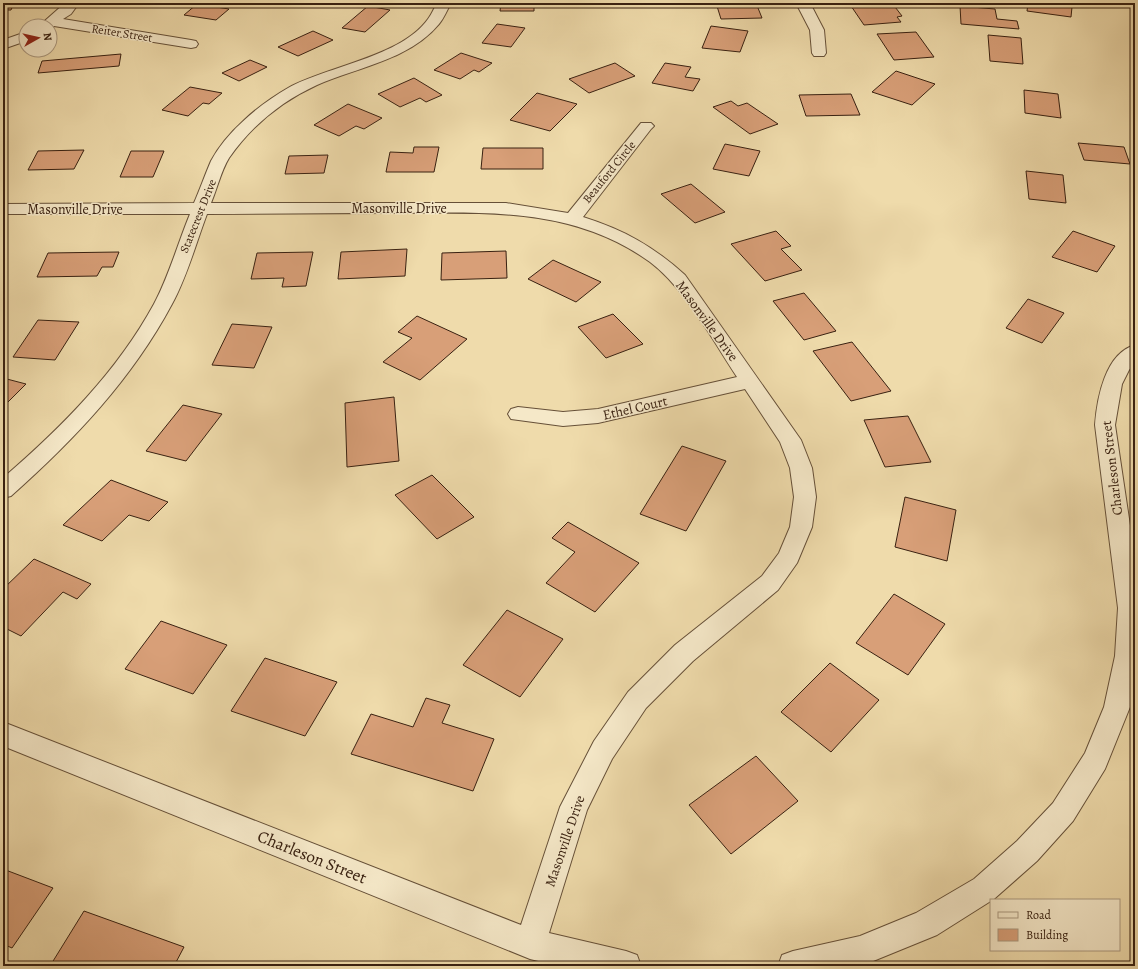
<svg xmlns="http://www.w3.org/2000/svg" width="1138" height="969" viewBox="0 0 1138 969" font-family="Alegreya,serif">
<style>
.building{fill:#d89f78;stroke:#392111}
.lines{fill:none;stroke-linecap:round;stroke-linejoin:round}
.minor-casing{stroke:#665038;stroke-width:2}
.minor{fill:#f5e8c8;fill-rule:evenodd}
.labels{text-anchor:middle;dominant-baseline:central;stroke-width:3;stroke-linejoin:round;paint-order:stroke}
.far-street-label{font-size:12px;fill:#392111;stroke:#f5e8c8}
.street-label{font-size:14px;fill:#392111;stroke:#f5e8c8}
.near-street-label{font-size:17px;fill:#392111;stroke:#f5e8c8}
</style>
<rect width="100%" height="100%" fill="#efdbab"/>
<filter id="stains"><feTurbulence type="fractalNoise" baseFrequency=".005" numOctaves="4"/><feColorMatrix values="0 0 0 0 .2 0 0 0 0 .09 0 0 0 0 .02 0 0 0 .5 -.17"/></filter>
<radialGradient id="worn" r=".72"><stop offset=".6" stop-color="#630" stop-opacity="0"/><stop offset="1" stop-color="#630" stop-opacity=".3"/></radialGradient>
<g class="building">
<polygon points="3,3 14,3 11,10 3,10"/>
<polygon points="137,3 159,3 158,5 136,7"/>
<polygon points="501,3 534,3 534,11 500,11"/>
<polygon points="716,3 756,3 762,18 721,19"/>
<polygon points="849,3 892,3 902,16 897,17 901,22 864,25"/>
<polygon points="1028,3 1072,7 1071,17 1027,11"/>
<polygon points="197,4 229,9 216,20 184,15"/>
<polygon points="368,6 390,10 365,32 342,28"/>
<polygon points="960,6 995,9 997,19 1017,21 1019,29 961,24"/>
<polygon points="497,24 525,28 511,47 482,43"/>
<polygon points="711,26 748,31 740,52 702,48"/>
<polygon points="313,31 333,40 298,56 278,47"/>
<polygon points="916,32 934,57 894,60 877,34"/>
<polygon points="988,35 1021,38 1023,64 990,61"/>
<polygon points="461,53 492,63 479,72 474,70 460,79 434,70"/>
<polygon points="121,54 119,66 38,73 42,61"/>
<polygon points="250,60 267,67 239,81 222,73"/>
<polygon points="615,63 635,76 589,93 569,79"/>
<polygon points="665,63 691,67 685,77 700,79 693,91 652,83"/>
<polygon points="896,71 935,84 912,105 872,92"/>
<polygon points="414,78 442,95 426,102 420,98 400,107 378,94"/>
<polygon points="190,87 222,93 209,104 203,103 188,116 162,110"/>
<polygon points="1024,90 1058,94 1061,118 1025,113"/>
<polygon points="537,93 577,104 550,131 510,120"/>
<polygon points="851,94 860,115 806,116 799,95"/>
<polygon points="731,101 738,106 747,103 778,124 750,134 713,107"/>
<polygon points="348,104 382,118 364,129 356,126 339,136 314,125"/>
<polygon points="1078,143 1124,147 1130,164 1084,160"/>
<polygon points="725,144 760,151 749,176 713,169"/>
<polygon points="414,147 439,147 434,172 386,172 390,152 413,153"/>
<polygon points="483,148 543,148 543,169 481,169"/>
<polygon points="84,150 74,169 28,170 38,151"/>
<polygon points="131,151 164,151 153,177 120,177"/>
<polygon points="328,155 324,173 285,174 289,156"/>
<polygon points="1026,171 1063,175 1066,203 1029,199"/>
<polygon points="691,184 725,212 695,223 661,194"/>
<polygon points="776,231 791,246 781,249 802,270 765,281 731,244"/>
<polygon points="1073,231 1115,246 1097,272 1052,257"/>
<polygon points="407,249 405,276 338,279 341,252"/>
<polygon points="506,251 507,278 441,280 442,253"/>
<polygon points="119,252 113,267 102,267 97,276 37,277 48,253"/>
<polygon points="313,252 306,286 282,287 284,278 251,279 257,253"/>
<polygon points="553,260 601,282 576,302 528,279"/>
<polygon points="804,293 836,331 804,340 773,301"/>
<polygon points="1028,299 1064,313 1042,343 1006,328"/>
<polygon points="613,314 643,344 606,358 578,327"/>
<polygon points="417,316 467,339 420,380 383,362 412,338 398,332"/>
<polygon points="38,320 79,322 55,360 13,357"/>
<polygon points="232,324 272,327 254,368 212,365"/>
<polygon points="852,342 891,391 851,401 813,351"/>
<polygon points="3,378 26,384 3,407"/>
<polygon points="394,397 399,461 347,467 345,403"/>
<polygon points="183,405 222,414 186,461 146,451"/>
<polygon points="908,416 931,462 885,467 864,420"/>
<polygon points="682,446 726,461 686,531 640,514"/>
<polygon points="432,475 474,517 437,539 395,495"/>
<polygon points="111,480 168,502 149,521 129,515 102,541 63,525"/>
<polygon points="905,497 956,510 947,561 895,547"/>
<polygon points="568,522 639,563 595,612 546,583 575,552 552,538"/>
<polygon points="34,559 91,584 77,599 63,592 21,636 3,627 3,589"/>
<polygon points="894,594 945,624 908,675 856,643"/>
<polygon points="507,610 563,639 520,697 463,665"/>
<polygon points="161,621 227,645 193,694 125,669"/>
<polygon points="265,658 337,682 305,736 231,711"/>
<polygon points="830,663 879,700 831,752 781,712"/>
<polygon points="426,698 450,705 442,723 494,739 473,791 351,754 371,714 413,727"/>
<polygon points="756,756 798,801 731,854 689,805"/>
<polygon points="3,869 53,888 12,948 3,944"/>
<polygon points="84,911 184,947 174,966 50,966"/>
</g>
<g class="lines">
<g class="minor-casing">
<g id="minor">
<polygon points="65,3 79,3 71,14 63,19 191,40 196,41 198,44 196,47 191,48 54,26 50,29 50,26 39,26"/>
<path d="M437,3H451C447,10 444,18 439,24C409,60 358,67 317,85C282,101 251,126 229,158C221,171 217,189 211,203H506L568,213L641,123H651L654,126L651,129L583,217C624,230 653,246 685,275L801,440L812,468L816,497L812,527L797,563L778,590L693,661L646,708L612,759L587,810L549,933L626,951L637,955L641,966H559L530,959L3,746V722L521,925L560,807L594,741L628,692L675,645L762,576L779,553L790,527L794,497L790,468L780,442L745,389L598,423L563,426L511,419L508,414L511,409L518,407L563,412L598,409L737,377C713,341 685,288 650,262C571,205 480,213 388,213C328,213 268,214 207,214C196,243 187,277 172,304C132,379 74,440 11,496L3,498V478C61,428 117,372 154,304C169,276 178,243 190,214H3V204L194,203C200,189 205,175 211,161C226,132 260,104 288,88C328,66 401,57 428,19C432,14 434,8 437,3Z"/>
<polygon points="796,3 810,3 824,30 826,53 824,56 814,56 812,53 810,30"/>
<polygon points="26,32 26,41 3,49 3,40"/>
<path d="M1135,345V362L1129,370L1122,384L1115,425L1135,559V683L1130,707L1105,769L1073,821L1037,861L994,899L937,935L861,966H778L782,955L793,951L860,936L916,913L974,879L1017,841L1053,803L1085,753L1104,707L1115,656L1118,608L1095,425C1097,399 1105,353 1135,345Z"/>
</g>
</g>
<use href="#minor" class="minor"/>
</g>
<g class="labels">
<g class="far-street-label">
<text transform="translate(122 33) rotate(9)">Reiter Street</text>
<text transform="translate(609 172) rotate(-51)">Beauford Circle</text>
<text transform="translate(198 216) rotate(-68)">Statecrest Drive</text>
</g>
<g class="street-label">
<text x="399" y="208">Masonville Drive</text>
<text x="75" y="209">Masonville Drive</text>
<text transform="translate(707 321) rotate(54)">Masonville Drive</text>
<text transform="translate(635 408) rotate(-13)">Ethel Court</text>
<text transform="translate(1112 468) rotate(-97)">Charleson Street</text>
<text transform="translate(565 841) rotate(-71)">Masonville Drive</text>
</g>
<g class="near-street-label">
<text transform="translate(312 857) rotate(22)">Charleson Street</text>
</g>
</g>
<rect width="1138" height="969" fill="none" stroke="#efdbab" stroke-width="16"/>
<rect x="4" y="4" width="1130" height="961" fill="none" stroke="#392111" stroke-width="2"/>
<rect x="8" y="8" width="1122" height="953" fill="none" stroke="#392111"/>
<rect x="990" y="899" width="130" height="52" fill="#f5e8c8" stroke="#aa987f"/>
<rect x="998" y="912" width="20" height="6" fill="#f5e8c8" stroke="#aa987f"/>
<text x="1026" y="919" font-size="12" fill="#392111">Road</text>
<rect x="998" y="929" width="20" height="12" fill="#d89f78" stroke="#aa987f"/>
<text x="1026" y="939" font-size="12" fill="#392111">Building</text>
<g transform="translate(38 38) rotate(82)"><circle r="19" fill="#f5e8c8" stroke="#aa987f"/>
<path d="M0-3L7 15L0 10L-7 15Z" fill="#8f2418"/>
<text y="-6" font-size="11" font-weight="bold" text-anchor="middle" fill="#392111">N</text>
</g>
<rect width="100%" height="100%" filter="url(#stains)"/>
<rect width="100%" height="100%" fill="url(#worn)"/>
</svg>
